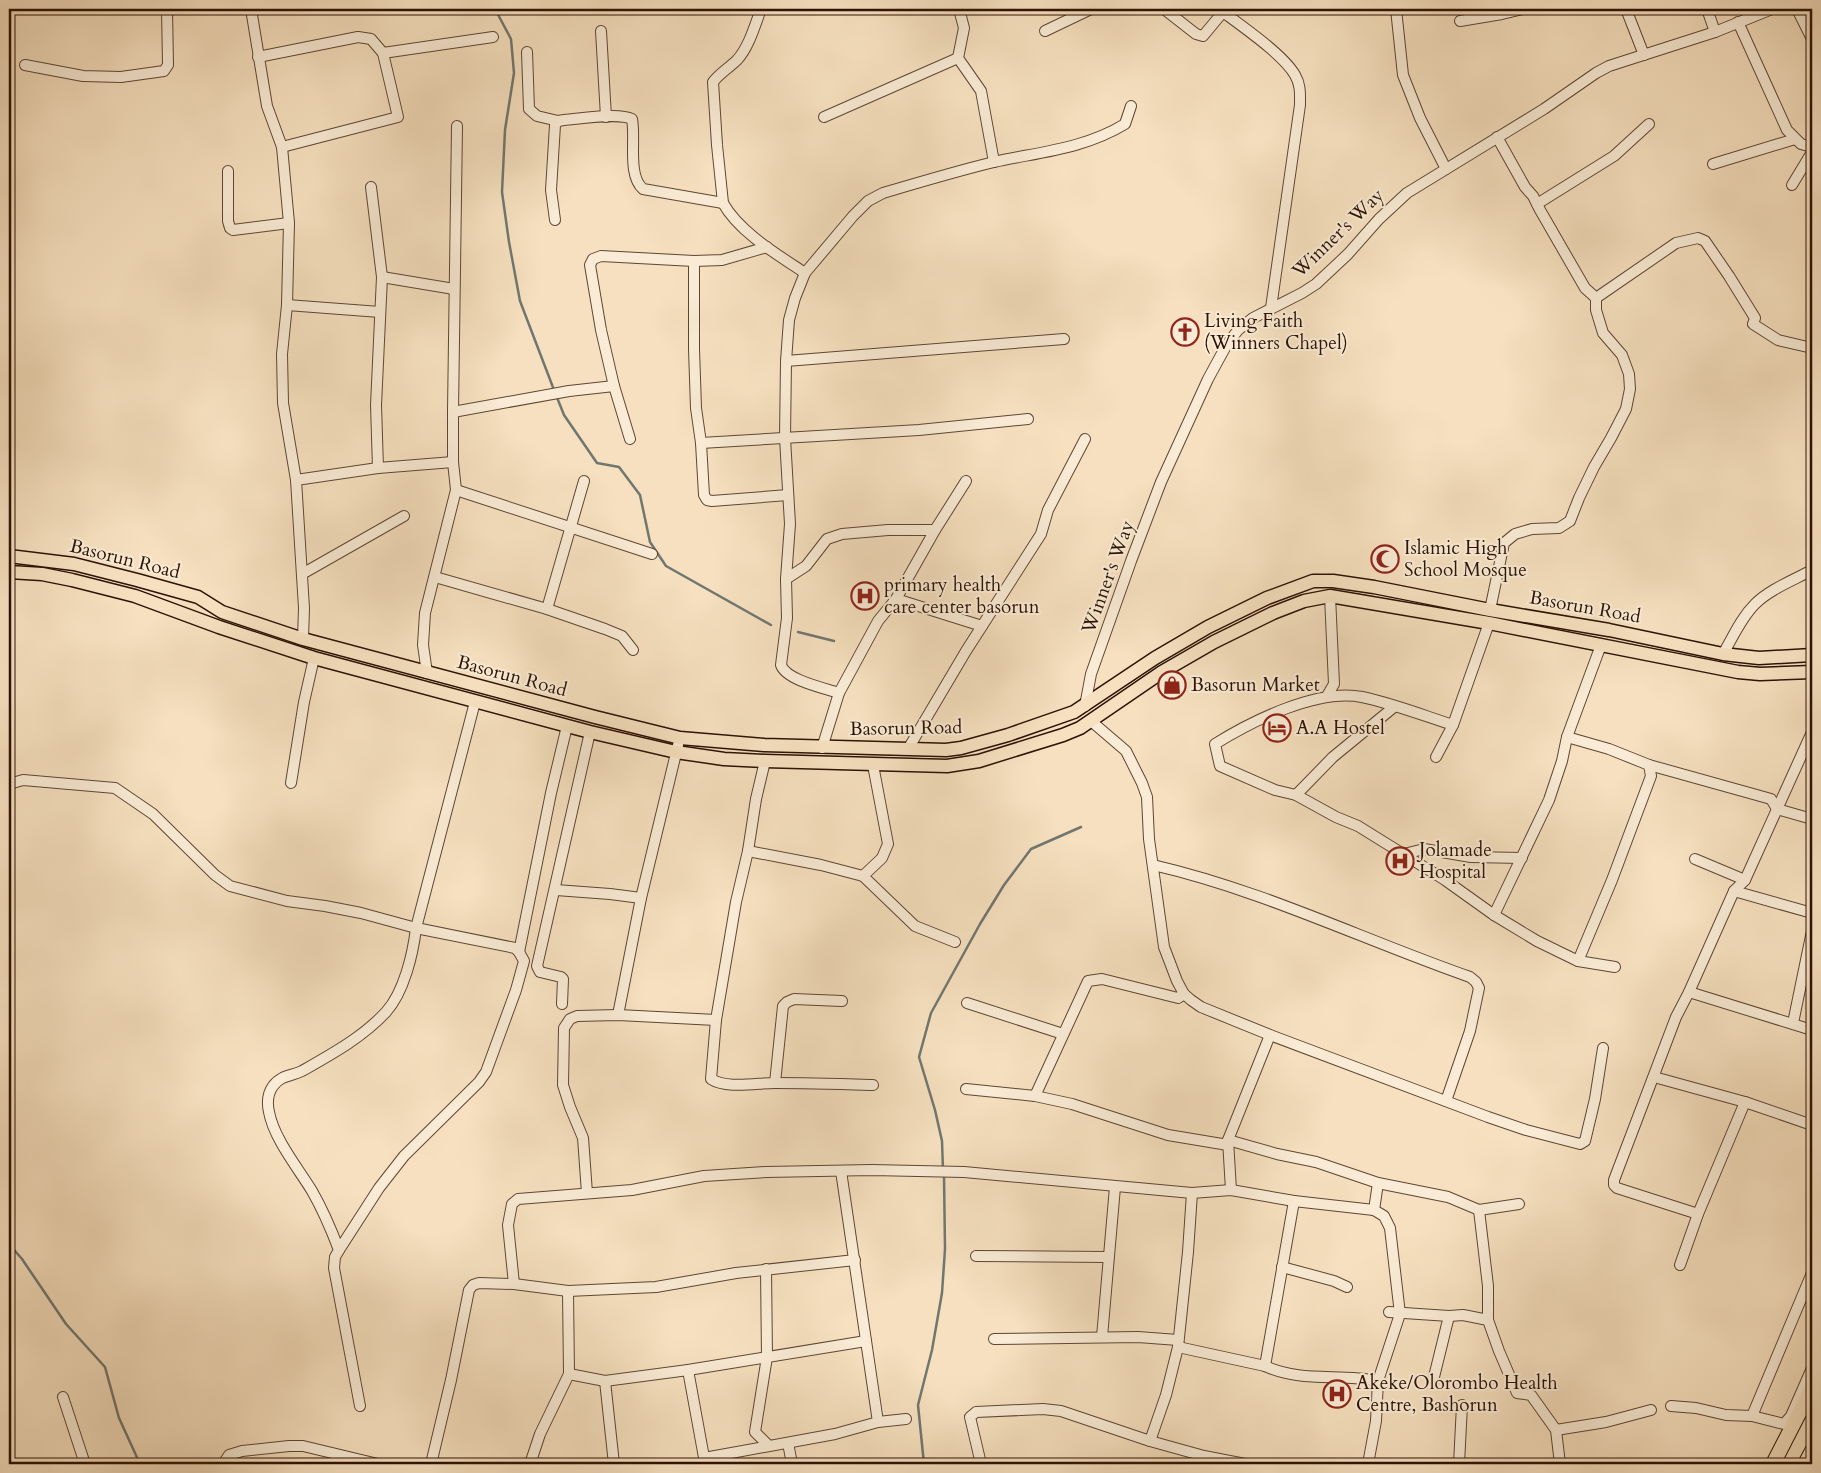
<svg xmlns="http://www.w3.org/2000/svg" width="1821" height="1473" viewBox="0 0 1821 1473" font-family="Cardo,serif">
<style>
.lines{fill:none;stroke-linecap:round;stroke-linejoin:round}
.stream{stroke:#707771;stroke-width:2.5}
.minor-casing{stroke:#5e4634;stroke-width:12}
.major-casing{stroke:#2c1205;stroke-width:15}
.highway-casing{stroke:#2c1205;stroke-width:16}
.minor{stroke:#f9ebd5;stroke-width:10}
.major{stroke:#f6e0bf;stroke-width:12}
.highway{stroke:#f6e0bf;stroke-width:14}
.labels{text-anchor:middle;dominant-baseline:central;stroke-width:4;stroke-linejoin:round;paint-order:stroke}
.street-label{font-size:19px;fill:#2c1205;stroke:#f9ebd5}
.poi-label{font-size:19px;fill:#2c1205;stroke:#f9ebd5;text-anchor:start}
</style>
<rect width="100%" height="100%" fill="#f6e0bf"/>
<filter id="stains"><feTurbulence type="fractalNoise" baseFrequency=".004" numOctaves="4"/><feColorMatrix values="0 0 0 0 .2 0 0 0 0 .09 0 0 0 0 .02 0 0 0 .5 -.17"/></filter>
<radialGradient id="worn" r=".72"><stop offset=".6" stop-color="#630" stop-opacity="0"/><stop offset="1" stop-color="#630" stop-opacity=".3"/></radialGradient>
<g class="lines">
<g class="stream">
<polyline points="495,9 511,39 514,73 505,130 502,192 509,242 520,301 554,390"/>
<polyline points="556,395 564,415 597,463 619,467 640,495 650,542 666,566 771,625"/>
<polyline points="798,632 834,641"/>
<polyline points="943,1170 942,1141 935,1110 919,1057 931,1013 980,924 1004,885 1031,849 1081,827"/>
<polyline points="9,1244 22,1259 66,1324 105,1367 119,1418 140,1464"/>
<polyline points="924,1464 918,1405 932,1350 942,1293 945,1249 944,1175"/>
</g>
<g class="minor-casing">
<g id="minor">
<polyline points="251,9 267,106 282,147 289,223 287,305 282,354 283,403 296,480 304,608 303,639"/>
<path d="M761,9C755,25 749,47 737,60C729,68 720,73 713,82L717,145L723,203C739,232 778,255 805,273"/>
<polyline points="959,9 964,28 958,58 981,91 994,162"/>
<polyline points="1164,9 1196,34 1203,36 1223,12"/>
<path d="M1219,9C1240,25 1283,54 1295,75C1301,85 1300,95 1300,105L1271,308"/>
<polyline points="1396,9 1403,75 1420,118 1446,169"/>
<polyline points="1626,9 1644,55"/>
<polyline points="1707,9 1715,32"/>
<polyline points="1797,9 1812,39"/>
<polyline points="1460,21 1502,14 1523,9"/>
<polyline points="1738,22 1787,130 1801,144 1812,147"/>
<polyline points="601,31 606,117"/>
<polyline points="1045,31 1091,9"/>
<polyline points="527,52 529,109 537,116 558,121"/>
<polyline points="258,57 358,37 371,39 383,53 493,37"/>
<polyline points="25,65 83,76 121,77 164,71 168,65 167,9"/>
<polyline points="824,117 958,58"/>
<polyline points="1497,137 1525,187 1533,196 1540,210 1585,288 1596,298 1676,243 1698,238 1705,241 1729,276 1755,318 1753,324 1778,340 1812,348"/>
<polyline points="282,147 398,117 383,53"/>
<polyline points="1713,164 1795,139"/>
<polyline points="228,171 228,221 230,228 233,230 289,223"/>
<polyline points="1792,185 1812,152"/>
<polyline points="371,187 382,277 376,405 378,468"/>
<polyline points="1537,204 1614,156 1649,124"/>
<path d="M555,220L551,190L555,125L558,121L564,120C580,119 618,112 632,119C636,139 627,175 643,189L723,203"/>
<polyline points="694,261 694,349 696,408 701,443 704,495 707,500 712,501 788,495"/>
<polyline points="382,277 454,289"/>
<polyline points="287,305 380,312"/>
<polyline points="786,361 1064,339"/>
<polyline points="453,412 569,391 614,386"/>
<polyline points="630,439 614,386 601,330 590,265 593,259 601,256 694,261 722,260 767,247"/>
<polyline points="701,443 919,430 1028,419"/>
<polyline points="296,480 378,468 453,462"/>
<polyline points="456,490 652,554"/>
<polyline points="302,574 404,516"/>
<polyline points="435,577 547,609 605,629 622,636 633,650"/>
<polyline points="786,579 806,566 827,539 842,534 888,530 935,530"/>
<polyline points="896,599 982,626"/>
<polyline points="547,609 584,481"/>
<polyline points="1490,610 1504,543 1515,534 1532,529 1559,528 1570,521 1579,498 1594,467 1611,438 1626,409 1630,389 1629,374 1622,355 1603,333 1596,310 1596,298"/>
<path d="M1723,654C1733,637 1741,618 1755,604C1770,589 1794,580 1812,570"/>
<polyline points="427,673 423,645 425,613 456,490 453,462 453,412 457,126"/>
<path d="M839,693C824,688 786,680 781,665L787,618L786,579L790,524L785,438L786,361L789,320L795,298L805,273L853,216L868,201L883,193C920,182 957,171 994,162C1039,152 1084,149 1125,124L1131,106"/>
<polyline points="1327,696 1334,684 1330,596"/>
<polyline points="1085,706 1091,674 1131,561 1161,482 1208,379 1226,346 1238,330 1253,318 1302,293 1316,284 1348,254 1379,219 1407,193 1544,109 1596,73 1609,66 1715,32 1772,9"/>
<polyline points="1091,721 1126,751 1142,783 1147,797 1149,839 1164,947 1177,981 1184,994 1191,1000 1201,1007 1270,1035 1488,1117 1526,1130 1580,1144 1585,1141 1595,1099 1603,1048"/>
<path d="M1453,725C1425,716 1391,703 1362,697C1318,688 1252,721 1215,744L1220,766L1275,790L1296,795L1336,817L1358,826L1445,880L1494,915L1537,941L1578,961L1615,967"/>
<polyline points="1567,737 1609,749 1649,765 1651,776 1612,880 1578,961"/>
<polyline points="822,748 839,693 878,621 896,599 935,530 966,481"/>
<polyline points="908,749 966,651 1041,534 1048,510 1085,439"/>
<polyline points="1436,757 1453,725 1489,623"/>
<path d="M765,761L756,799L748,851L736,902L716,1020L711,1079C726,1089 757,1083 775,1083C808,1083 840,1084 873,1085"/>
<polyline points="1649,765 1771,799 1777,809 1812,819"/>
<polyline points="291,783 304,702 314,658"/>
<polyline points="9,784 23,780 115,788 153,814 215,875 230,886 287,901 325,906 361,913 416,928 515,948 519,952 524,961 516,990 486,1072 479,1082 404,1156 379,1188 339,1250"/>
<polyline points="1296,795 1333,757 1394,707"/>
<polyline points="748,851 821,865 863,876 915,926 955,942"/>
<polyline points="1404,854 1424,849 1471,857 1522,858"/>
<polyline points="1695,859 1745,880"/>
<path d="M1153,865C1262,890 1364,940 1470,977L1476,982L1479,988L1470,1031L1446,1101"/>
<polyline points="863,876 882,858 888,844 873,765"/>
<polyline points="556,890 610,894 641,898"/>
<polyline points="1734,891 1812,913"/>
<polyline points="1494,915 1549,800 1562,761 1567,737 1601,645"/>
<polyline points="519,952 551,793 567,726"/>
<polyline points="1689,992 1812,1030"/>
<polyline points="967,1003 1063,1034"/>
<polyline points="562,1004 563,979 561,977 540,972 537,966 590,732"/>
<polyline points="618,1015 641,898 678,745"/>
<polyline points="1793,1023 1812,931"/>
<polyline points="1654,1077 1745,1102 1812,1125"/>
<polyline points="775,1083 783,1006 787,1002 794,999 842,1001"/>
<polyline points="966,1089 1035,1096 1072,1104 1168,1135 1228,1145"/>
<polyline points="1035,1096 1088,981 1102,979 1178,998 1184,994"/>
<polyline points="1228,1140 1277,1154 1316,1162 1378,1183 1448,1197 1479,1210 1519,1204"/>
<polyline points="841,1171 878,1422"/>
<polyline points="1231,1190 1228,1140 1270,1035"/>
<polyline points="587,1193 583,1138 570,1107 563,1085 564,1028 570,1019 577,1016 618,1015 716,1020"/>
<polyline points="1479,1210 1488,1286 1488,1320 1499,1351 1517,1393 1531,1395 1556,1430 1560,1464"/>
<polyline points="1698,1214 1617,1188 1614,1185 1614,1180 1676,1017 1689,992 1734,891 1745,880 1812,732"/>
<polyline points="976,1256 1107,1257"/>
<polyline points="1680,1265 1698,1214 1745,1102"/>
<polyline points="1282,1267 1334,1281 1347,1287"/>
<polyline points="766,1269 767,1357 755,1432 768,1445"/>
<polyline points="514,1284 508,1225 512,1204 518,1199 632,1190 704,1176 766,1172 872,1170 964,1172 1192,1193 1231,1190 1294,1201 1374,1210"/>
<polyline points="1389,1312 1449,1316 1463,1315 1488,1320"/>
<polyline points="1102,1337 1115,1187"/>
<polyline points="994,1339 1138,1337 1178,1340"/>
<path d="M1178,1347L1265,1366C1302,1383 1339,1373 1378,1381"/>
<polyline points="1265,1366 1294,1201"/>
<polyline points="688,1370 705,1463"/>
<polyline points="569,1374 605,1381 688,1370 866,1341"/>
<polyline points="605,1381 614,1464"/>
<polyline points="1432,1385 1449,1316"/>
<polyline points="63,1397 85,1464"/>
<path d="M360,1406L334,1268L335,1257L339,1250C331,1229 323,1210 312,1191C298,1168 274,1139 269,1112C267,1103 268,1093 273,1086C281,1075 292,1076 302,1071C332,1054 363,1037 386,1012C404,992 413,954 416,928L475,702"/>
<polyline points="1671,1406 1696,1408 1726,1415 1752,1416 1784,1424 1791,1416 1812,1368"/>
<polyline points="1752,1416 1812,1273"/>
<polyline points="1556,1430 1606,1422 1651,1410"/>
<polyline points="1150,1441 1166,1395 1178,1347 1188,1252 1192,1193"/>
<polyline points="788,1443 792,1464"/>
<polyline points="704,1458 835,1434 878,1422 906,1419"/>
<polyline points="223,1464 229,1455 242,1451 289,1446 303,1446 378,1464"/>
<polyline points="431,1464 451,1380 469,1290 473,1285 479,1283 514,1284 568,1291 656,1287 736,1273 855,1260"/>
<polyline points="530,1464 540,1434 569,1374 568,1291"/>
<polyline points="981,1464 970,1417 976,1412 1043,1409 1061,1411 1150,1441 1204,1456 1245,1464"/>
<polyline points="1368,1464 1376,1421 1378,1381 1400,1314 1390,1228 1384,1216 1374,1210 1378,1183"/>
<polyline points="1459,1464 1462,1405"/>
</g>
</g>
<g class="major-casing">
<g id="major">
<polyline points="9,556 74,564 137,580 198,597 222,612 303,639 595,717 680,738 764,745 946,750 961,748 1008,735 1074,712 1155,658 1208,627 1267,598 1313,581 1333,581 1374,587 1490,610 1609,630 1723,654 1759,658 1812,655"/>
<polyline points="9,572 42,574 72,580 135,596 219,627 314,658 590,732 676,752 724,759 765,761 947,766 979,761 1063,735 1080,728 1162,672 1214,642 1273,613 1304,601 1330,596 1489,623 1738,672 1760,674 1812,672"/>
</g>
</g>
<g class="highway-casing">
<g id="highway">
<polyline points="1773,1464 1812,1388"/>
<polyline points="1805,1464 1812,1451"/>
</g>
</g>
<use href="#minor" class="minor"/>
<use href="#major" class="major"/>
<use href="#highway" class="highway"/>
</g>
<defs>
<g id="church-ring" transform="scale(1.4375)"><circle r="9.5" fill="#f9ebd5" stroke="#8f2418" stroke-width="1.5"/><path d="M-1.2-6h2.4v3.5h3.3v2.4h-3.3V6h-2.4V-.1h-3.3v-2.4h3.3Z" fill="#8f2418"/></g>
<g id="mosque-ring" transform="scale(1.4375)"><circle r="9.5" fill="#f9ebd5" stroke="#8f2418" stroke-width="1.5"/><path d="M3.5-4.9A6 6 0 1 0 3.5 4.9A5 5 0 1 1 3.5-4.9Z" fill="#8f2418"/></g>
<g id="hospital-ring" transform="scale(1.4375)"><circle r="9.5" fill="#f9ebd5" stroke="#8f2418" stroke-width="1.5"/><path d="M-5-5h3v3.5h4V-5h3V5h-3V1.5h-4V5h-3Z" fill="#8f2418"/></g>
<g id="shop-ring" transform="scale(1.4375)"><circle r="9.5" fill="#f9ebd5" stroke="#8f2418" stroke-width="1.5"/><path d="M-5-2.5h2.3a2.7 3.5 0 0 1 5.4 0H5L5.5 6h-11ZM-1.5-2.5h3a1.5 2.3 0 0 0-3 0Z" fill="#8f2418"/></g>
<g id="hotel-ring" transform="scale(1.4375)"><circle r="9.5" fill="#f9ebd5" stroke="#8f2418" stroke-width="1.5"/><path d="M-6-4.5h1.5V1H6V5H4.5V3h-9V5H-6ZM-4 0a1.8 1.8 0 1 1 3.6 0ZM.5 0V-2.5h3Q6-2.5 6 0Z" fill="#8f2418"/></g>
</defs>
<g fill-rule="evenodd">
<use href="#church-ring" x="1185" y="332"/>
<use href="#mosque-ring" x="1385" y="559"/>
<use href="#hospital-ring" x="865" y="596"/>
<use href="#shop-ring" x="1172" y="685"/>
<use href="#hotel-ring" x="1277" y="728"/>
<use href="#hospital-ring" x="1400" y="861"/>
<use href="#hospital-ring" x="1337" y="1394"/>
</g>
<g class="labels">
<g class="street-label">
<text transform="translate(1338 233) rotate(-44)">Winner's Way</text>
<text transform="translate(125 559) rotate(14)">Basorun Road</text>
<text transform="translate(1108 577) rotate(-70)">Winner's Way</text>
<text transform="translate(1585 607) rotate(10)">Basorun Road</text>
<text transform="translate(512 676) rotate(15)">Basorun Road</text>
<text transform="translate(906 728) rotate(-1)">Basorun Road</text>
</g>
<g class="poi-label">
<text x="1204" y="321">Living Faith<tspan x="1204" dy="22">(Winners Chapel)</tspan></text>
<text x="1404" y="548">Islamic High<tspan x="1404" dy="22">School Mosque</tspan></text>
<text x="884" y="585">primary health<tspan x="884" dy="22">care center basorun</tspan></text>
<text x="1191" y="685">Basorun Market</text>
<text x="1296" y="728">A.A Hostel</text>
<text x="1419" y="850">Jolamade<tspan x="1419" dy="22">Hospital</tspan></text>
<text x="1356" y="1383">Akeke/Olorombo Health<tspan x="1356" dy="22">Centre, Bashorun</tspan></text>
</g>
</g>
<rect width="1821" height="1473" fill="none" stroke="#f6e0bf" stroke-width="30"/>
<rect x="10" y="10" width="1801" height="1453" fill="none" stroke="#2c1205" stroke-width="2.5"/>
<rect x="15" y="15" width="1791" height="1443" fill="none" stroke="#2c1205"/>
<rect width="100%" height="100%" filter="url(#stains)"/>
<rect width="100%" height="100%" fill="url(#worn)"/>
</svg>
